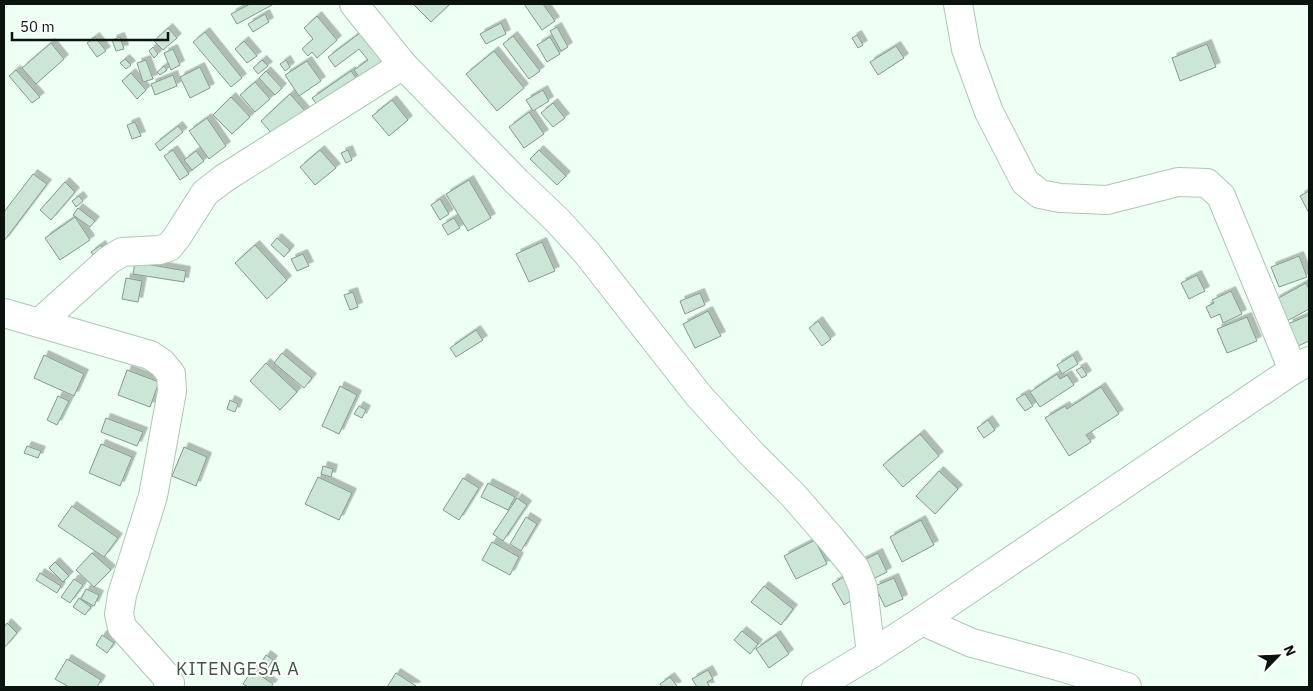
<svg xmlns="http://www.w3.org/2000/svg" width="1313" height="691" viewBox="0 0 1313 691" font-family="'IBM Plex Sans',sans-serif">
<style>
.building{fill:#cce6d5;stroke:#819a8a;filter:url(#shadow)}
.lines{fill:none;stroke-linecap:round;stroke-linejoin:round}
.minor-casing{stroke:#acc7b6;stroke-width:30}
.minor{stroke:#fff;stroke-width:28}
.labels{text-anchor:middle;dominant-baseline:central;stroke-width:4;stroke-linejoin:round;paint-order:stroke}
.quarter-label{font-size:18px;letter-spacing:1px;fill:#3d5446;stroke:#fff}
</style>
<defs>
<filter id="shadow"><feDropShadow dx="4.5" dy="-4.5" stdDeviation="0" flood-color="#0004"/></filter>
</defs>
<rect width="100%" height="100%" fill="#eefff4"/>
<g class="building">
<polygon points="250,4 272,4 272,5 237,24 231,14"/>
<polygon points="413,4 450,4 431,22"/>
<polygon points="524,4 543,4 555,21 542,30"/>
<polygon points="265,14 269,22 253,32 248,24"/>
<polygon points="317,16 337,40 317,58 312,52 308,56 302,49 313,39 304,28"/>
<polygon points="501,23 506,34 486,44 480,34"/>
<polygon points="557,27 568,47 561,51 550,31"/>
<polygon points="168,28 177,38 163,50 154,41"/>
<polygon points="364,30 388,63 363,82 354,70 368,60 359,49 335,67 328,57"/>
<polygon points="205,32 242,78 231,87 193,42"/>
<polygon points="857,35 863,45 858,48 852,38"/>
<polygon points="513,36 540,71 529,79 503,44"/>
<polygon points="95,37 106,51 97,57 87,43"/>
<polygon points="120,37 124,49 116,51 112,40"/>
<polygon points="550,37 560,54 547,62 537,45"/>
<polygon points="244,41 257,56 247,63 235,49"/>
<polygon points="51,43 64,59 36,84 22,68"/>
<polygon points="1207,44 1216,67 1180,81 1172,58"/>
<polygon points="896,46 904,58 878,75 870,62"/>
<polygon points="153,47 158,54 154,58 149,51"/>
<polygon points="173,49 180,65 171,70 164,53"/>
<polygon points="494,51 524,88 497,111 466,74"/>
<polygon points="125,59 131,65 126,69 120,63"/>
<polygon points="146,60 153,79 143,82 137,63"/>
<polygon points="262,60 268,66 258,74 253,68"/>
<polygon points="286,60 290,67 285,71 280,64"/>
<polygon points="307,61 321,81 299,96 285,75"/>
<polygon points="164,66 167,70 160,75 157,72"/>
<polygon points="200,67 210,88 190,98 180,77"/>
<polygon points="16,70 40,97 32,103 9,76"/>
<polygon points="266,71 282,88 275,95 259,78"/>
<polygon points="351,71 359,82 321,110 312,98"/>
<polygon points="131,73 146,90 137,99 122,81"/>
<polygon points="173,75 177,86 155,95 151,84"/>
<polygon points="255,82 270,99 255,112 240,95"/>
<polygon points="543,90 549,101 533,111 526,100"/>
<polygon points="290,94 305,111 275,137 261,121"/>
<polygon points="231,97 250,117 232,134 213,115"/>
<polygon points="392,100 408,120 389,136 372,116"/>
<polygon points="553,103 565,118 553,127 541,113"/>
<polygon points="529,112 544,134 524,148 509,127"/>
<polygon points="207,118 226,146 209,159 189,131"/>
<polygon points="135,122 141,136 132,139 127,125"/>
<polygon points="178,126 183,132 160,151 155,144"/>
<polygon points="173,150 189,174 180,180 164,156"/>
<polygon points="320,150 336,168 315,185 300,167"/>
<polygon points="348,150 352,160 346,163 341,153"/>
<polygon points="539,150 566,176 557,185 530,159"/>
<polygon points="196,151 204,161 192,170 184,160"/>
<polygon points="33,174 47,184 4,241 4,212"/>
<polygon points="469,180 491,218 468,231 446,194"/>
<polygon points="65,182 75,192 51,220 40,210"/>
<polygon points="1309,191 1309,213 1300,196"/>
<polygon points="79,196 83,201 76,207 72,201"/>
<polygon points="440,199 449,214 440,220 431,205"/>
<polygon points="78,208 95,221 90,227 73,215"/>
<polygon points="75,217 90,240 60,260 45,238"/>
<polygon points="454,218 460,228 448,235 442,225"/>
<polygon points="277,238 290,250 284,257 271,245"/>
<polygon points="542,242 555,271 529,282 516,254"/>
<polygon points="101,245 105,252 95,258 91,252"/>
<polygon points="255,245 287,280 267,299 235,263"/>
<polygon points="303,254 309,266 297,271 291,259"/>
<polygon points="1299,256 1307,277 1279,287 1271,267"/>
<polygon points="135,262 186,271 184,282 133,274"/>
<polygon points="1197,275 1205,291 1189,299 1181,283"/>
<polygon points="126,278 142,281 138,302 122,299"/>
<polygon points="1306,283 1309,289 1309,309 1287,321 1275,300"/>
<polygon points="1231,291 1242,314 1223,323 1220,314 1211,318 1206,307 1214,303 1212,300"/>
<polygon points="353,292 358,307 350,310 344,295"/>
<polygon points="700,293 705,305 685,314 680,301"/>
<polygon points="708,311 721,336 695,348 683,324"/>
<polygon points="1309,315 1309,341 1298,346 1288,324"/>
<polygon points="1247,317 1257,341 1227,353 1217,329"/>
<polygon points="818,321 831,339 822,346 809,328"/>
<polygon points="476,330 483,340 456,357 450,348"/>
<polygon points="282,353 312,378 304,388 274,363"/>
<polygon points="44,355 84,374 74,396 34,378"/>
<polygon points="1073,355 1078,364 1062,374 1057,365"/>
<polygon points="266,363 297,392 280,410 250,381"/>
<polygon points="1082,367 1087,375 1082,378 1076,370"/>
<polygon points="127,370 159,382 150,407 118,395"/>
<polygon points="1057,374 1060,379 1067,375 1074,385 1040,407 1030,392"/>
<polygon points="340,386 357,395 339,434 322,426"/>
<polygon points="1101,387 1119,414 1086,435 1091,442 1069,456 1045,418 1065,406 1067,409"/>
<polygon points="1025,394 1033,406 1025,411 1016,399"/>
<polygon points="58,396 69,401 57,425 47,420"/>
<polygon points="230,400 238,404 235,412 227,409"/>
<polygon points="359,406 366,410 362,418 354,414"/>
<polygon points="106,418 143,432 137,446 101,432"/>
<polygon points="988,420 995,430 984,438 977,428"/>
<polygon points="920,434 939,456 903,487 883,465"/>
<polygon points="101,444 132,457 120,486 89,473"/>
<polygon points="27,446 41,451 38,458 24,453"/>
<polygon points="184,447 207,457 196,486 172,476"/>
<polygon points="323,466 333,469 331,477 321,474"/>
<polygon points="939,471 958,489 935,514 916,496"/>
<polygon points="318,477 352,493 339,520 305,504"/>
<polygon points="463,478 479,488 459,520 443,510"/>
<polygon points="488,483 515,497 508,510 481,497"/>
<polygon points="517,498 527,505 503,541 493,534"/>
<polygon points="72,506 118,538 104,557 58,526"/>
<polygon points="526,517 537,524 521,551 510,544"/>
<polygon points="921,520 934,545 902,562 890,537"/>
<polygon points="815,540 827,564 796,579 784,556"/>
<polygon points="492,542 519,557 510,575 482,560"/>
<polygon points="92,553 111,570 94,587 76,570"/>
<polygon points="878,553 887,572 867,582 858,563"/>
<polygon points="55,562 69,576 63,582 49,568"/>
<polygon points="40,573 61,586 57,593 36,580"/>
<polygon points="847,575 859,596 844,605 832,584"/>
<polygon points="894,578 903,599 885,607 875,586"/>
<polygon points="74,579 83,585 70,603 61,597"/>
<polygon points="764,586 793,609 781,625 751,602"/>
<polygon points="86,589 99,595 94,606 81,599"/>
<polygon points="79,598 91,607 85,615 73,607"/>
<polygon points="7,623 17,633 4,648 4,627"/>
<polygon points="742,631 758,644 750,654 734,640"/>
<polygon points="102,635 114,643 107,653 96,645"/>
<polygon points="776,635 789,654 769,668 756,649"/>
<polygon points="266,655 273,660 268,668 261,663"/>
<polygon points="67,659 101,680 97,687 69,687 55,679"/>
<polygon points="252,670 273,684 271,687 248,687 243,684"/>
<polygon points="708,670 713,679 707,682 710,687 697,687 692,679"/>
<polygon points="396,673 416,686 415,687 387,687"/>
<polygon points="670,677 677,686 675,687 662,687 660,684"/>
</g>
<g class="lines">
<g class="minor-casing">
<g id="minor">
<polyline points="354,4 403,65 517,182 558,221 587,253 699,396 751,453 793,495 833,541 855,568 863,588 871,654"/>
<polyline points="958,4 966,49 989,112 1025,182 1040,194 1060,198 1107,200 1178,182 1207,183 1221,196 1293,370"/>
<polyline points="4,313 150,355 162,363 171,374 172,391 153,496 122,595 119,614 122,627 165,675 170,683 168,687"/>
<polyline points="39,323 109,260 122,252 159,250 169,247 177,237 205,193 223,179 403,65"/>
<polyline points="922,621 972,643 1058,666 1127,687"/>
<polyline points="816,687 871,654 922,621 1293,370 1309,361"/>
</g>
</g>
<use href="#minor" class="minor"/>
</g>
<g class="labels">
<g class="quarter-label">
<text x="238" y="668">KITENGESA A</text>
</g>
</g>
<rect width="1313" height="691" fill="none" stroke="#0a130e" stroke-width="10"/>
<g transform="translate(1278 656) rotate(66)" stroke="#ffffff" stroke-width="4" paint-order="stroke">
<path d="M0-4L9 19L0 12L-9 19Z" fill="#0a130e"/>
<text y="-8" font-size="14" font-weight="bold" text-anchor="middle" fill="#0a130e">N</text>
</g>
<path d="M12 32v8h156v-8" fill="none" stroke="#0a130e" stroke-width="2.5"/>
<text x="20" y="32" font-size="15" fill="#0a130e" stroke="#ffffff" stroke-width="4" paint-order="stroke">50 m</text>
</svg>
